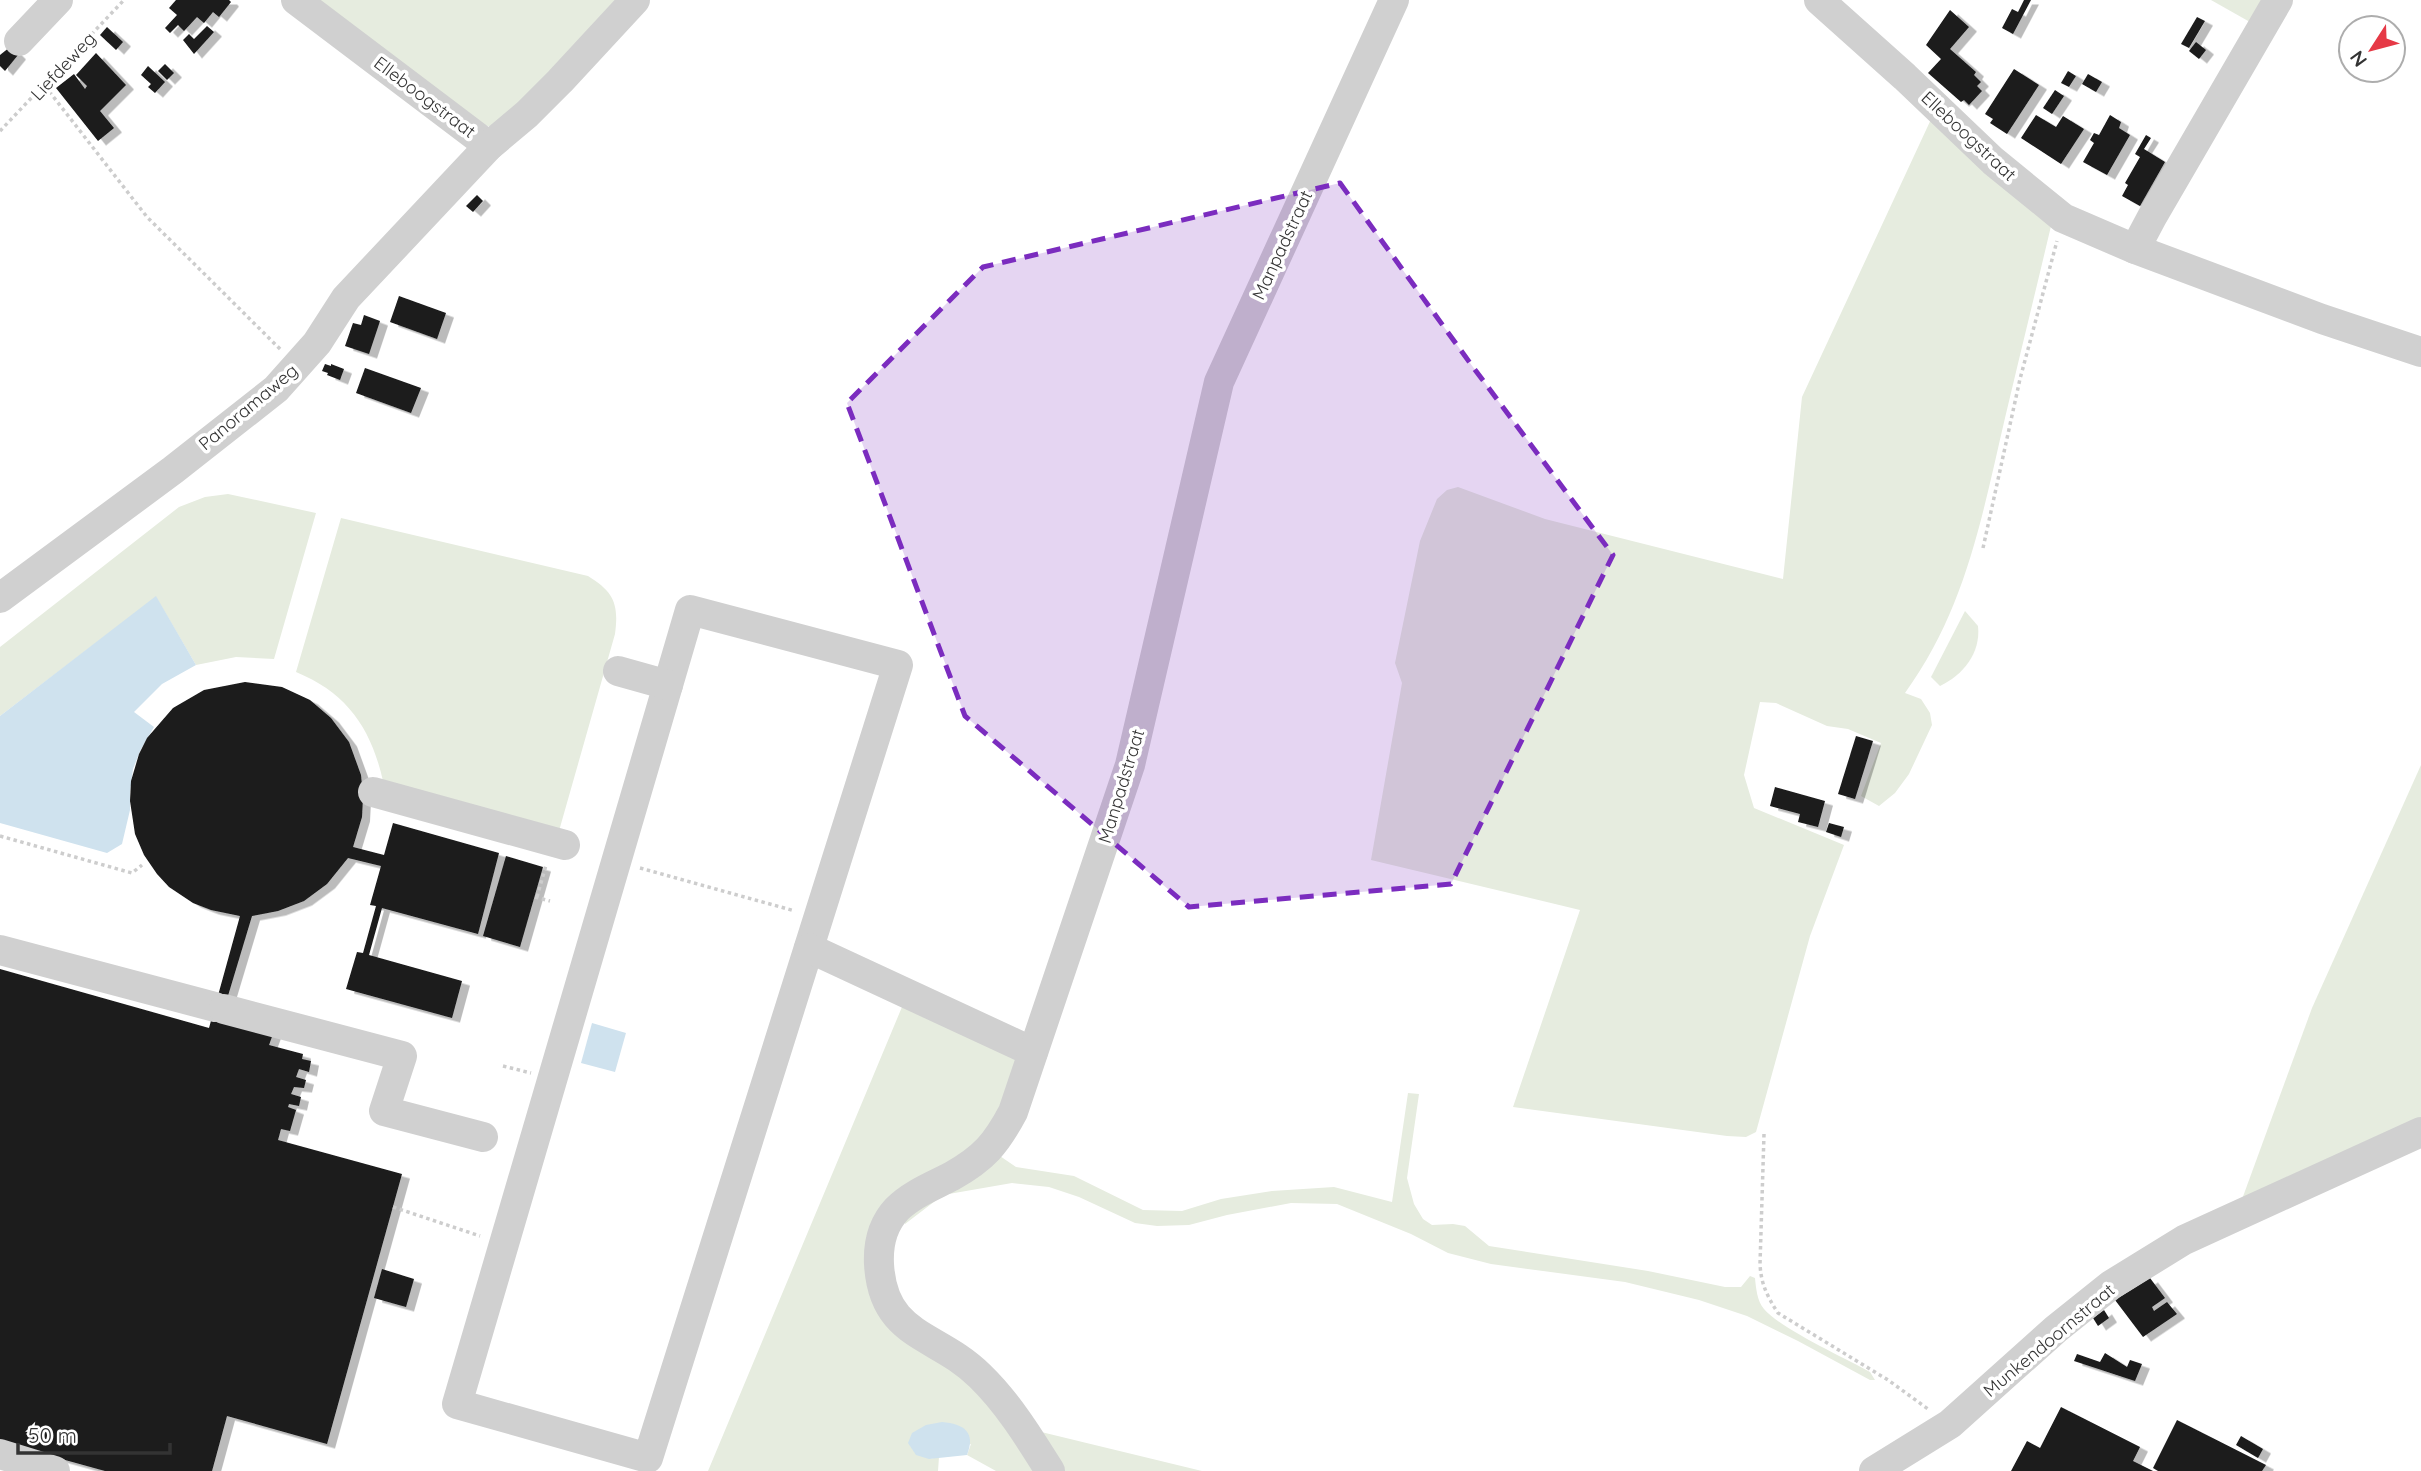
<svg xmlns="http://www.w3.org/2000/svg" width="2421" height="1471" viewBox="0 0 2421 1471" font-family="Quicksand,sans-serif">
<style>
.green{fill:#e6ecdf}
.water{fill:#cfe2ee}
.building{fill:#1a1a1a;filter:url(#shadow)}
.lines{fill:none;stroke-linecap:round;stroke-linejoin:round}
.path{stroke:#cdcdcd;stroke-width:3.5;stroke-dasharray:3.5 3.5;stroke-linecap:butt}
.minor{stroke:#d0d0d0;stroke-width:30}
.marked{fill:#7b2cbf;fill-opacity:0.2;stroke:#7b2cbf;stroke-width:5;stroke-dasharray:14 9;stroke-linejoin:round}
.labels{text-anchor:middle;dominant-baseline:central;stroke-width:7;stroke-linejoin:round;paint-order:stroke}
.street-label{font-size:18px;fill:#333;stroke:#fff}
</style>
<defs>
<filter id="shadow"><feDropShadow dx="8" dy="4.5" stdDeviation="0" flood-color="#0004"/></filter>
</defs>
<rect width="100%" height="100%" fill="#fff"/>
<g class="green">
<polygon points="310,0 620,0 498,128 483,125"/>
<polygon points="2211,0 2273,0 2257,26"/>
<path d="M1933,115L2051,226C2036,290 2020,354 2005,418C1982,516 1966,609 1905,693L1921,699L1930,713L1932,725L1909,774L1895,793L1879,806L1861,796L1881,743L1848,729L1827,726L1776,703L1760,702L1744,775L1754,808L1844,845L1810,936L1756,1132L1746,1137L1727,1136L1513,1107L1580,910L1371,860L1402,683L1395,663L1420,541L1437,499L1447,490L1458,487L1545,519L1783,579L1802,397Z"/>
<polygon points="228,494 316,513 274,659 236,657 196,665 156,597 0,716 0,647 179,507 205,497"/>
<path d="M341,518L588,576C614,592 619,604 615,634L559,831L383,781C371,728 347,693 296,672Z"/>
<path d="M1965,611L1978,626C1981,653 1963,675 1940,686L1931,677Z"/>
<polygon points="2421,765 2421,1123 2241,1202 2312,1008"/>
<polygon points="907,995 1027,1049 999,1125 926,1182 872,1264 1042,1471 996,1471 967,1455 971,1444 929,1459 939,1457 938,1471 708,1471"/>
<path d="M1408,1093L1419,1094L1407,1178L1414,1204L1423,1219L1432,1225L1453,1224L1465,1226L1489,1246L1648,1271L1725,1287H1741L1750,1276L1755,1278C1756,1288 1757,1301 1764,1309C1781,1329 1845,1358 1870,1372L1875,1380H1870L1798,1341L1747,1316L1699,1300L1625,1282L1491,1264L1448,1253L1411,1234L1337,1204L1291,1203L1227,1215L1189,1225L1157,1226L1135,1223L1079,1197L1049,1187L1012,1183L943,1195L905,1224L901,1218L997,1154L1016,1167L1074,1176L1143,1210L1182,1211L1221,1199L1272,1191L1334,1187L1392,1202Z"/>
<polygon points="1033,1430 1202,1471 1057,1471"/>
</g>
<g class="water">
<polygon points="156,596 196,665 162,684 134,712 154,727 141,749 133,769 130,792 130,810 122,844 107,853 0,823 0,716"/>
<polygon points="592,1023 626,1033 615,1072 581,1063"/>
<path d="M942,1422C964,1424 976,1432 967,1455L929,1459L916,1455L908,1443L912,1433L926,1425Z"/>
</g>
<g class="building">
<polygon points="176,0 229,0 231,2 219,17 213,12 204,23 197,17 184,31 178,25 170,33 165,28 177,15 169,8"/>
<polygon points="2024,0 2031,0 2013,34 2002,28 2012,9 2018,12"/>
<polygon points="1950,10 1969,27 1950,49 1976,72 1974,75 1981,82 1977,86 1982,91 1969,105 1964,100 1961,102 1928,73 1941,59 1926,45"/>
<polygon points="2197,17 2205,21 2189,48 2181,44"/>
<polygon points="207,26 214,32 194,54 183,40 189,34 194,39"/>
<polygon points="107,27 123,42 116,50 100,35"/>
<polygon points="2196,42 2206,50 2199,59 2189,51"/>
<polygon points="10,47 18,55 5,71 0,66 0,55"/>
<polygon points="96,53 126,85 100,111 114,128 98,141 56,88 74,74 85,89 87,86 76,75"/>
<polygon points="165,64 174,73 167,80 158,71"/>
<polygon points="148,66 165,82 155,93 148,87 151,84 141,75"/>
<polygon points="2014,69 2039,85 2007,134 1990,123 1993,119 1985,114"/>
<polygon points="2068,71 2076,76 2069,87 2061,83"/>
<polygon points="2088,74 2102,82 2096,92 2082,84"/>
<polygon points="2055,90 2064,96 2052,114 2043,108"/>
<polygon points="2036,115 2056,127 2063,116 2084,129 2061,164 2021,138"/>
<polygon points="2110,115 2121,122 2119,128 2130,135 2107,175 2083,162 2094,143 2090,140 2094,133 2099,135"/>
<polygon points="2146,135 2151,138 2144,149 2165,162 2140,206 2122,196 2128,185 2125,183 2140,157 2135,154"/>
<polygon points="477,195 483,201 473,212 466,206"/>
<polygon points="399,296 446,313 437,339 390,322"/>
<polygon points="364,315 380,321 369,354 345,346 353,323 361,325"/>
<polygon points="325,364 331,366 331,364 344,369 340,380 327,375 328,373 322,371"/>
<polygon points="365,368 421,388 411,413 356,393"/>
<polygon points="245,682 282,687 310,700 331,718 349,742 361,775 363,797 362,817 353,847 384,855 393,823 499,853 478,934 382,908 369,955 462,981 452,1018 346,989 357,952 363,953 376,906 370,905 381,866 348,858 327,884 304,901 278,911 252,916 221,1019 273,1034 269,1045 303,1054 302,1059 311,1061 309,1072 299,1069 296,1077 306,1080 304,1088 294,1087 291,1094 301,1097 299,1106 289,1104 288,1107 296,1110 290,1131 281,1129 278,1140 402,1174 327,1444 227,1416 212,1471 105,1471 0,1442 0,969 209,1028 240,916 211,910 193,903 169,887 157,874 144,855 135,834 130,801 131,781 139,754 147,738 173,708 204,690"/>
<polygon points="1856,736 1873,741 1855,799 1838,794"/>
<polygon points="1775,787 1825,801 1818,827 1798,822 1800,814 1770,806"/>
<polygon points="1829,823 1844,827 1841,837 1826,832"/>
<polygon points="506,856 543,867 520,947 483,936"/>
<polygon points="382,1269 414,1279 406,1307 374,1298"/>
<polygon points="2150,1278 2165,1298 2152,1307 2154,1311 2167,1302 2177,1314 2143,1337 2115,1300"/>
<polygon points="2104,1310 2109,1318 2098,1326 2093,1318"/>
<polygon points="2105,1353 2127,1367 2130,1360 2142,1364 2135,1381 2074,1361 2077,1354 2100,1362"/>
<polygon points="2061,1407 2140,1447 2133,1461 2153,1471 2011,1471 2027,1441 2040,1448"/>
<polygon points="2177,1420 2266,1465 2262,1471 2158,1471 2153,1468"/>
<polygon points="2241,1436 2263,1449 2258,1458 2236,1445"/>
</g>
<g class="lines">
<g class="path">
<polyline points="45,86 147,217 281,350"/>
<polyline points="0,131 124,0"/>
<polyline points="1983,548 2020,379 2057,241"/>
<polyline points="0,836 132,873 142,865"/>
<polyline points="640,868 795,911"/>
<polyline points="535,897 550,901"/>
<polyline points="537,897 546,865"/>
<polyline points="503,1066 531,1073"/>
<path d="M1764,1134L1760,1264C1761,1284 1767,1296 1778,1313L1888,1380L1928,1409"/>
<polyline points="393,1207 480,1236"/>
</g>
<g class="minor">
<polyline points="296,0 489,146"/>
<polyline points="1819,0 1905,77 1993,161 2063,218 2135,249 2322,319 2421,352"/>
<polyline points="19,41 58,0"/>
<polyline points="2135,249 2152,217 2278,0"/>
<polyline points="0,598 173,470 276,389 317,343 346,298 489,146 527,114 560,81 635,0"/>
<polygon points="690,610 898,665 648,1458 457,1404"/>
<polyline points="618,671 668,685"/>
<polyline points="373,792 565,845"/>
<polyline points="809,948 1033,1052"/>
<polyline points="0,950 215,1007"/>
<polyline points="224,1009 402,1056 384,1111 483,1137"/>
<polyline points="0,1454 55,1471"/>
<path d="M1050,1471C1030,1439 1008,1403 980,1376C937,1333 883,1338 879,1264C878,1244 883,1224 897,1209C912,1194 933,1186 952,1176C984,1158 996,1144 1013,1112L1130,765L1219,382L1394,0"/>
<polyline points="1874,1471 1950,1424 2056,1329 2111,1285 2184,1240 2421,1132"/>
</g>
</g>
<path class="marked" d="M1340,183L1470,363L1613,555L1451,884L1189,907L965,716L847,403L983,267Z"/>
<g class="labels">
<g class="street-label">
<text transform="translate(63 66) rotate(-47)">Liefdeweg</text>
<text transform="translate(425 97) rotate(37)">Elleboogstraat</text>
<text transform="translate(1969 136) rotate(43)">Elleboogstraat</text>
<text transform="translate(1282 245) rotate(-65)">Manpadstraat</text>
<text transform="translate(248 407) rotate(-40)">Panoramaweg</text>
<text transform="translate(1121 786) rotate(-73)">Manpadstraat</text>
<text transform="translate(2049 1340) rotate(-40)">Munkendoornstraat</text>
</g>
</g>
<g transform="translate(2372 49) rotate(234)"><circle r="33" fill="#ffffff" stroke="#adadad" stroke-width="2"/>
<path d="M0-5L12 26L0 18L-12 26Z" fill="#e63946"/>
<text y="-10" font-size="19" font-weight="bold" text-anchor="middle" fill="#333333">N</text>
</g>
<path d="M18 1443v10h152v-10" fill="none" stroke="#333333" stroke-width="3.5"/>
<text x="28" y="1443" font-size="21" fill="#333333" stroke="#ffffff" stroke-width="5" paint-order="stroke">50 m</text>
</svg>
